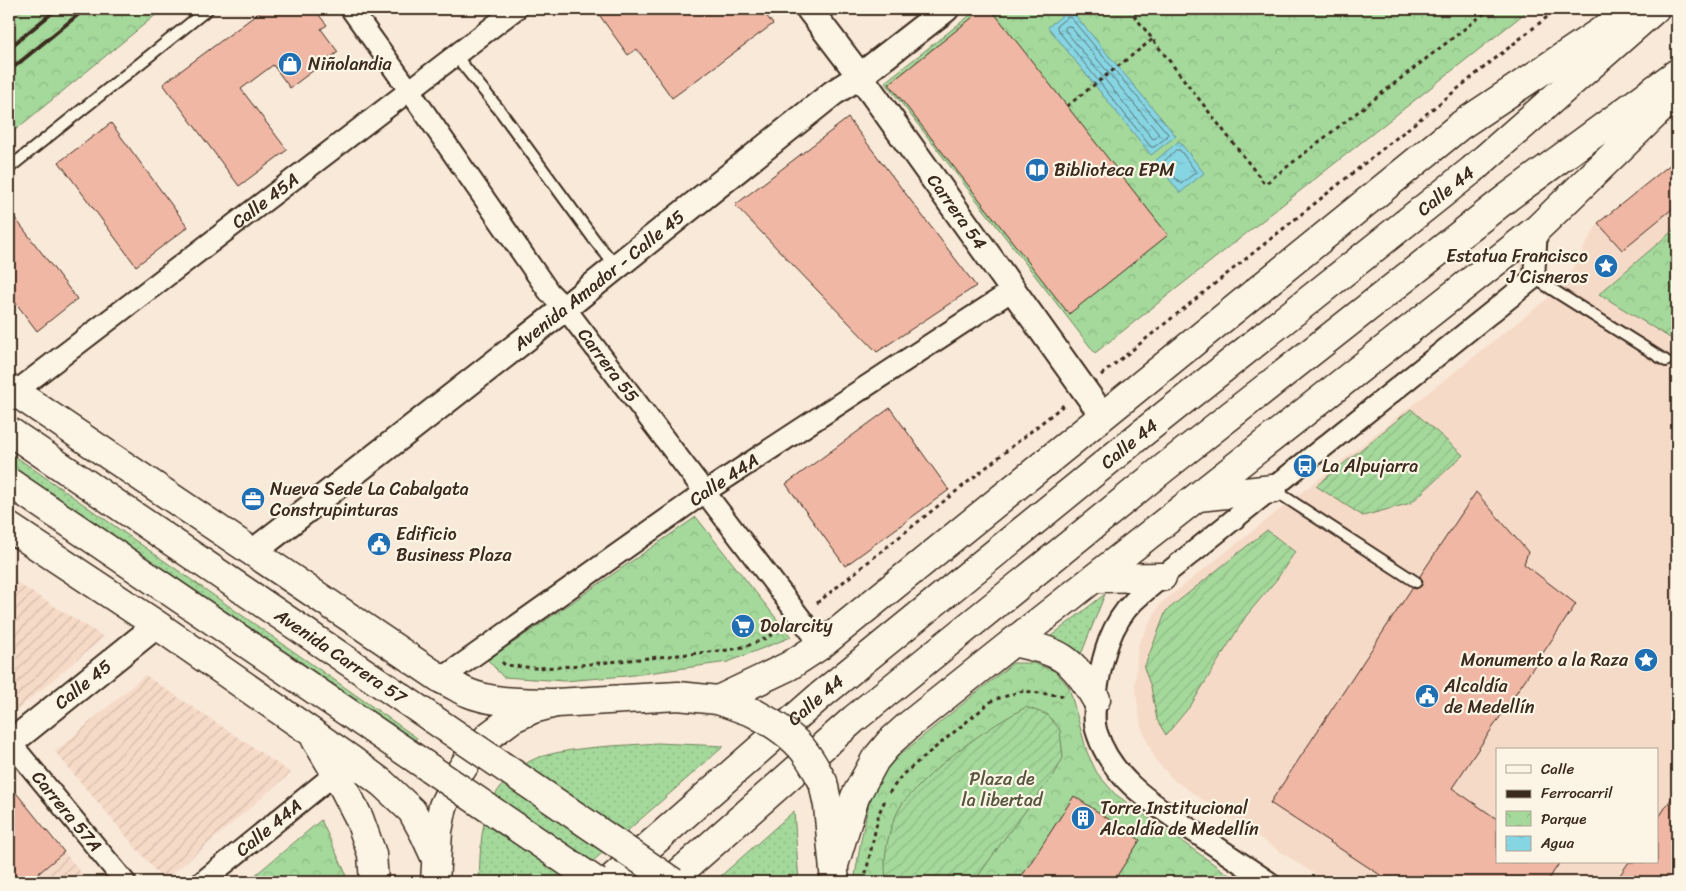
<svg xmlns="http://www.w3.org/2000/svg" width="1686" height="891" viewBox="0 0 1686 891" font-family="Sriracha,sans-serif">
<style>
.built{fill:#f6dac8;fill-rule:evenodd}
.industrial{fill:url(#industrial-furrows)}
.grass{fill:url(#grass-dots);stroke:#70825c}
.park{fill:url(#park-crowns);stroke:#70825c}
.garden{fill:url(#garden-furrows);stroke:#70825c}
.water{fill:url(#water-ripples);stroke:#689194}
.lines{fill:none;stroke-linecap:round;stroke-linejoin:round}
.shore{stroke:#596e6d;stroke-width:1}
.building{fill:#efb7a4;stroke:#3b2a1e}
.service-casing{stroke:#3b2a1e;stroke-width:14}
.minor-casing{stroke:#3b2a1e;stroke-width:24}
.tertiary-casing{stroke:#3b2a1e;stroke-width:29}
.secondary-casing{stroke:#3b2a1e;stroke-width:31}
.primary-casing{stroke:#3b2a1e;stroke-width:31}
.path{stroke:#3b2a1e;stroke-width:3;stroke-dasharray:4 4;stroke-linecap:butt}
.service{stroke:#fcf5e5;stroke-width:10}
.minor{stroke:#fcf5e5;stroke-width:20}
.tertiary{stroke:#fcf5e5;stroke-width:25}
.secondary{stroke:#fcf5e5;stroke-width:28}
.primary{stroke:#fcf5e5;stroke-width:28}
.rail{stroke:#3b2a1e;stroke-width:4}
.primary-bridge-casing{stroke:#3b2a1e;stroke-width:31;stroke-linecap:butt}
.primary-bridge{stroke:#fcf5e5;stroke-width:28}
.labels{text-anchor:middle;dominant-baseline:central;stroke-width:4.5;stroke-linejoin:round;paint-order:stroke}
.poi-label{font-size:18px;fill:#3b2a1e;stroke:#fcf5e5;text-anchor:start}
.street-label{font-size:18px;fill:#3b2a1e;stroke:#fcf5e5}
.park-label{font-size:18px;fill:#55563d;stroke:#fcf5e5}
</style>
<defs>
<pattern id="industrial-furrows" width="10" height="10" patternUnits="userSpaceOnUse" patternTransform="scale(1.25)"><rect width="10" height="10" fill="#f6dac8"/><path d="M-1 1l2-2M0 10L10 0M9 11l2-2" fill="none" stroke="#d4bbab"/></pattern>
<pattern id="grass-dots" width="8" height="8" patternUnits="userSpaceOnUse" patternTransform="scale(1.25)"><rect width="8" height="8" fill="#a4d99b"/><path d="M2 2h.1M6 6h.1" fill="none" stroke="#8eba85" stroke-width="1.8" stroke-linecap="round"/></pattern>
<pattern id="park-crowns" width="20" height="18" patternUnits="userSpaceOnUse" patternTransform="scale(1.25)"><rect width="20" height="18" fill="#a4d99b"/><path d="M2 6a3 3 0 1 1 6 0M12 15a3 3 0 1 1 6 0" fill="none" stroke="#8eba85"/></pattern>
<pattern id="garden-furrows" width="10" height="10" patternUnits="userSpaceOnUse" patternTransform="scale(1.25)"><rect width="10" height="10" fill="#a4d99b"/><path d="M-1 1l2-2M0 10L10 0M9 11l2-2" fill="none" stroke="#8eba85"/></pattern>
<pattern id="water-ripples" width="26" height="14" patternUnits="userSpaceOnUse" patternTransform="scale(1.25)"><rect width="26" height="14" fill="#86d5e3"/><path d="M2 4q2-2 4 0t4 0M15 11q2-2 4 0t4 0" fill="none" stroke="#75b7c2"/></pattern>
</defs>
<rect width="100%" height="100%" fill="#f9e9d8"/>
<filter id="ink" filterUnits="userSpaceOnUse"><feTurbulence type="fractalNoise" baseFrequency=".02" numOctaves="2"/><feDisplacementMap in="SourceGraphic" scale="10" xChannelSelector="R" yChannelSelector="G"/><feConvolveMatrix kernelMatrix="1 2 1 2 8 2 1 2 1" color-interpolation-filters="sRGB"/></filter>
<g filter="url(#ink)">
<path class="built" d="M1677,160V882H1326L1175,781L1156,761L1141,727L1135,687L1138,645L1160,604L1562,287L1598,223ZM1497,750H1657V862H1497Z"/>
<g class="industrial">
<polygon points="9,578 104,637 16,711 9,703"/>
<polygon points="145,675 291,773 164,881 55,752"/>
<polygon points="64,852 89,882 28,882"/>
</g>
<g class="grass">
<polygon points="9,452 417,738 412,745 9,469"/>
<polygon points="1105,594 1080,657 1046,640"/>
<path d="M657,743L724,746L569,882H479C480,860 480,827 489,807C498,785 520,762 543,756C579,746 620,746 657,743Z"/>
<polygon points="794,811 799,882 714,882"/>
</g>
<g class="park">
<polygon points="24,9 163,9 9,135 9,21"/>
<polygon points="978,9 1530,9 1095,353 885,82"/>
<polygon points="1677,227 1677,337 1675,341 1599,294"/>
<polygon points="696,517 791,637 728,662 626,676 564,681 503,677 488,660"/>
<polygon points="1013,663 1033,663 1055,671 1069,687 1087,752 1097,773 1115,794 1239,882 854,882 861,840 871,793 891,762"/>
<polygon points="321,820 345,872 346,882 247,882"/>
</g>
<g class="garden">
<polygon points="1411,409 1463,455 1411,503 1363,516 1316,486"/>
<polygon points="1267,530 1295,552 1277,579 1246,616 1191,705 1166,735 1157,720 1151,687 1144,668 1166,611"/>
<path d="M1026,707L1048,715L1060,730L1063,758L1055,773L1007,835L974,882H887C881,859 889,825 902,804C906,798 913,793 918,787C949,754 986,729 1026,707Z"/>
</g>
<g class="water">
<polygon points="1070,9 1176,136 1151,155 1048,27"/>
<polygon points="1179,141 1204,173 1180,193 1155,161"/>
</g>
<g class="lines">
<g class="shore">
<polygon points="1068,17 1071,18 1168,134 1167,137 1154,147 1151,147 1057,29 1057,26"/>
<polygon points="1068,26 1070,26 1158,133 1158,136 1154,139 1152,138 1065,30 1065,28"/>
<polygon points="1176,150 1180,150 1196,172 1181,184 1163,163"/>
</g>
</g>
<g class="building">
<polygon points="264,9 314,9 327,25 321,29 338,52 290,88 273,65 241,89 287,150 239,186 163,84"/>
<polygon points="595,9 761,9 773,24 672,98 637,49 628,55"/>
<polygon points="983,9 991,9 1168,235 1069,314 889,84"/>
<polygon points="848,118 976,286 877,352 735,205"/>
<polygon points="111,123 188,227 136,266 59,162"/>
<polygon points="1677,159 1677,205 1622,250 1598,223"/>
<polygon points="9,210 77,299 37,331 9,294"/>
<polygon points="890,408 949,490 845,566 786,484"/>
<polygon points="1476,492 1528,552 1524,564 1576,604 1452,788 1497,819 1497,862 1560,862 1547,882 1391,882 1270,803 1412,588 1416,589 1421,586 1423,582 1420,576"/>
<polygon points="9,784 64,852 28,882 9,882"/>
<polygon points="1677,790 1677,882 1615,882 1629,862 1657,862 1657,820"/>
<polygon points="1074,796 1140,840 1113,882 1018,882"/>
</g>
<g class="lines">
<g class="service-casing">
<g id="service">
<polyline points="455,55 501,112 596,242 616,266"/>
<polyline points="9,168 208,9"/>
<polyline points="1534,278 1666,361"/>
<polyline points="1274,490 1416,582"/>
</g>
</g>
<g class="minor-casing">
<g id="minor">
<path id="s1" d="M351,9L409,90L549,292L565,308L821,645"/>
<path id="s2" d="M15,392L516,9"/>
<path id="s3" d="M441,679L705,492L1013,290"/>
<path id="s4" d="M9,741L125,882"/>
<path id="s5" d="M202,882L336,773"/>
<path d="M1269,882C1244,865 1218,848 1193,831C1155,805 1112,780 1097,733C1092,719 1096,699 1098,684C1103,655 1111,624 1133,602C1142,593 1152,586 1162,577L1534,278L1537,229"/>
</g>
</g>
<g class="tertiary-casing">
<g id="tertiary">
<path id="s6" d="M809,9L860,76L1103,416"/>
<path id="s7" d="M253,552L565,308L833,93L860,76L946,9"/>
<path id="s8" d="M9,744L157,625"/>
</g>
</g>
<g class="secondary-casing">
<g id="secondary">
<polyline points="1198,497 1273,489"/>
<polyline points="1095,578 1162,577"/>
<path d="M1013,642C1060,652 1072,657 1096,699"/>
<polyline points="718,700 789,666 821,645 1461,125 1624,16"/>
<polyline points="834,865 855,797 875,760 890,742 909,725 1013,642 1537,229 1677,93"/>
<path id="s9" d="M608,882L820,696L1140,435L1472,170L1655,9"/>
<polyline points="669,882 854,719 1164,468 1508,197 1677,73"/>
</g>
</g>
<g class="primary-casing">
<g id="primary">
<path d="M9,388L441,679C450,683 458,688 466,692C494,704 526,702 556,703"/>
<polyline points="9,527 157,625 350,759 382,783 412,811 424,833 436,859"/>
<polyline points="316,740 336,773 359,818 372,854 374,882"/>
<polyline points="823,782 828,806 835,882"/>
<polyline points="435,882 438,831 443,806 458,775 471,755 490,735 513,718 533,709 556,703 678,696 718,700 754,713"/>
</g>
</g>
<g class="path">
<polyline points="1129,9 1265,184 1490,9"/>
<polyline points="1067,106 1153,39"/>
<polyline points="1101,375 1557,9"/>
<polyline points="817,603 1065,404"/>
<path d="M502,662L505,665L535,668L560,667L728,650C748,647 765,640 781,629"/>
<polyline points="889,793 902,775 993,700 1023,691 1065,696"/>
<polyline points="864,882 879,813 886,798"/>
</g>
<use href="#service" class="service"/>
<use href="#minor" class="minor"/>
<use href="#tertiary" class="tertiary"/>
<use href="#secondary" class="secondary"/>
<use href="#primary" class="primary"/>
<g class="rail">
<polyline points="9,48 57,9"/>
<polyline points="9,71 85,9"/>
</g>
<g class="primary-bridge-casing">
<g id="primary-bridge">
<path id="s10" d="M9,431L673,882"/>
<polyline points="9,482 597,882"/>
<path d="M754,713C773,723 794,736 807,755C813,763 818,773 823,782"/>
</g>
</g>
<use href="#primary-bridge" class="primary-bridge"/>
</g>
</g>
<defs>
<g id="shop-disc" transform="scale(1.25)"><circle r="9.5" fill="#1f6fb2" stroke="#fcf5e5"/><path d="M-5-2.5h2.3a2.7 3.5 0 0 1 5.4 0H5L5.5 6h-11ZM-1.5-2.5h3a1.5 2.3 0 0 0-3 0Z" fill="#fff"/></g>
<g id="library-disc" transform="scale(1.25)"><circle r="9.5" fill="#1f6fb2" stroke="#fcf5e5"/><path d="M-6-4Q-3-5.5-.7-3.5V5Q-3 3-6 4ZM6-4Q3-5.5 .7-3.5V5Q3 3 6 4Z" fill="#fff"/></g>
<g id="sight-disc" transform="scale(1.25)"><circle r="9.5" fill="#1f6fb2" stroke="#fcf5e5"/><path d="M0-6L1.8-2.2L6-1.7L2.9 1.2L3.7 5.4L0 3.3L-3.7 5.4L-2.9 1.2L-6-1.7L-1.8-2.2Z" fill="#fff"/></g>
<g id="bus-disc" transform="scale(1.25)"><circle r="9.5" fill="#1f6fb2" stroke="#fcf5e5"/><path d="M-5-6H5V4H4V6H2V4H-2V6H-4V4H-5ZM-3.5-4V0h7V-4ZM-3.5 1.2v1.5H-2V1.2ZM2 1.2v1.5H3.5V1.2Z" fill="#fff"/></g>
<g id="office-disc" transform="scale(1.25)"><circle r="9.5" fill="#1f6fb2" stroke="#fcf5e5"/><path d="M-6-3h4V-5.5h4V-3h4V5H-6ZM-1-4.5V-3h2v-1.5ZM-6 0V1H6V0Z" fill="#fff"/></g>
<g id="civic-disc" transform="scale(1.25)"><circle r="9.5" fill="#1f6fb2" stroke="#fcf5e5"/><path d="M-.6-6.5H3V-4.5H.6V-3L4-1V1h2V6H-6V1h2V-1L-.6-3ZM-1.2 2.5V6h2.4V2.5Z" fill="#fff"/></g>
<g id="supermarket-disc" transform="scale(1.25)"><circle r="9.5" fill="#1f6fb2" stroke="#fcf5e5"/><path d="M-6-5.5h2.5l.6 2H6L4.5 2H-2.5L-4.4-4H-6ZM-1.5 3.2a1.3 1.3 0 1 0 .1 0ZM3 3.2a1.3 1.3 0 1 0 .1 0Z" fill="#fff"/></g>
<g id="building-disc" transform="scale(1.25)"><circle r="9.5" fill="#1f6fb2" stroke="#fcf5e5"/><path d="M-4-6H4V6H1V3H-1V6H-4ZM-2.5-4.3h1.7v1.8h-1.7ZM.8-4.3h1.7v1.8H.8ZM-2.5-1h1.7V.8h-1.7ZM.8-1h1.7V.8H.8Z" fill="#fff"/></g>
</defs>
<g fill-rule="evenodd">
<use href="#shop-disc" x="290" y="64"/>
<use href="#library-disc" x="1037" y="170"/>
<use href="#sight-disc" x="1606" y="266"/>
<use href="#bus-disc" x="1305" y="466"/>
<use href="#office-disc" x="253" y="499"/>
<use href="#civic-disc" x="379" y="544"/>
<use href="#supermarket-disc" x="743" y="626"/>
<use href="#sight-disc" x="1646" y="660"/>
<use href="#civic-disc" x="1427" y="696"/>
<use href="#building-disc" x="1083" y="818"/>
</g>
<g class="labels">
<g class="poi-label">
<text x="308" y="64">Niñolandia</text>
<text x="1054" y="170">Biblioteca EPM</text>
<text x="1588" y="256" text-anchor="end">Estatua Francisco<tspan x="1588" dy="21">J Cisneros</tspan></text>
<text x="1322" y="466">La Alpujarra</text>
<text x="270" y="489">Nueva Sede La Cabalgata<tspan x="270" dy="21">Construpinturas</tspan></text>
<text x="396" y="534">Edificio<tspan x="396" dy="21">Business Plaza</tspan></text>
<text x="760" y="626">Dolarcity</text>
<text x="1628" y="660" text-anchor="end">Monumento a la Raza</text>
<text x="1444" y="686">Alcaldía<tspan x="1444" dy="21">de Medellín</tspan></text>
<text x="1100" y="808">Torre Institucional<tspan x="1100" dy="21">Alcaldía de Medellín</tspan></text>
</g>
<g class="street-label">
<text stroke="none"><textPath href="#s9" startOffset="1086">Calle 44</textPath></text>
<text stroke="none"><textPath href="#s2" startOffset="315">Calle 45A</textPath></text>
<text stroke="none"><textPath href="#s6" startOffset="251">Carrera 54</textPath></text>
<text stroke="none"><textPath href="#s7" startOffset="440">Avenida Amador - Calle 45</textPath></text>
<text stroke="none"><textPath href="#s1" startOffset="440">Carrera 55</textPath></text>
<text stroke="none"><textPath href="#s9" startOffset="681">Calle 44</textPath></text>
<text stroke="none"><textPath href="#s3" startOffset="346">Calle 44A</textPath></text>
<text stroke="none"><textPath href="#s10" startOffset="401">Avenida Carrera 57</textPath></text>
<text stroke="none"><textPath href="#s8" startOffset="95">Calle 45</textPath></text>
<text stroke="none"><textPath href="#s9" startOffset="276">Calle 44</textPath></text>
<text stroke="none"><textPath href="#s4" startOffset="91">Carrera 57A</textPath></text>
<text stroke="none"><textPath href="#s5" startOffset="86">Calle 44A</textPath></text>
</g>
<g class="park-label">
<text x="1002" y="779">Plaza de<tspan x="1002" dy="21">la libertad</tspan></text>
</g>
</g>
<rect width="1686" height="891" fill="none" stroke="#fcf5e5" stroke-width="30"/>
<rect x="15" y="15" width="1656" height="861" fill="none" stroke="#3b2a1e" stroke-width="2" filter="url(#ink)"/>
<rect x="1496" y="748" width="162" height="115" fill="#fcf5e5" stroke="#afa495"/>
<rect x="1506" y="765" width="25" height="8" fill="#fcf5e5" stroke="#afa495"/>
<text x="1541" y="774" font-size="15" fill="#3b2a1e">Calle</text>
<rect x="1506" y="790" width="25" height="8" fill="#3b2a1e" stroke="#afa495"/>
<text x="1541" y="798" font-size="15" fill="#3b2a1e">Ferrocarril</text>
<rect x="1506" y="811" width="25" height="15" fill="url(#park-crowns)" stroke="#afa495"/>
<text x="1541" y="824" font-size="15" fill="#3b2a1e">Parque</text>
<rect x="1506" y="836" width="25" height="15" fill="url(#water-ripples)" stroke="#afa495"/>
<text x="1541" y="848" font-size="15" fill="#3b2a1e">Agua</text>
</svg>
